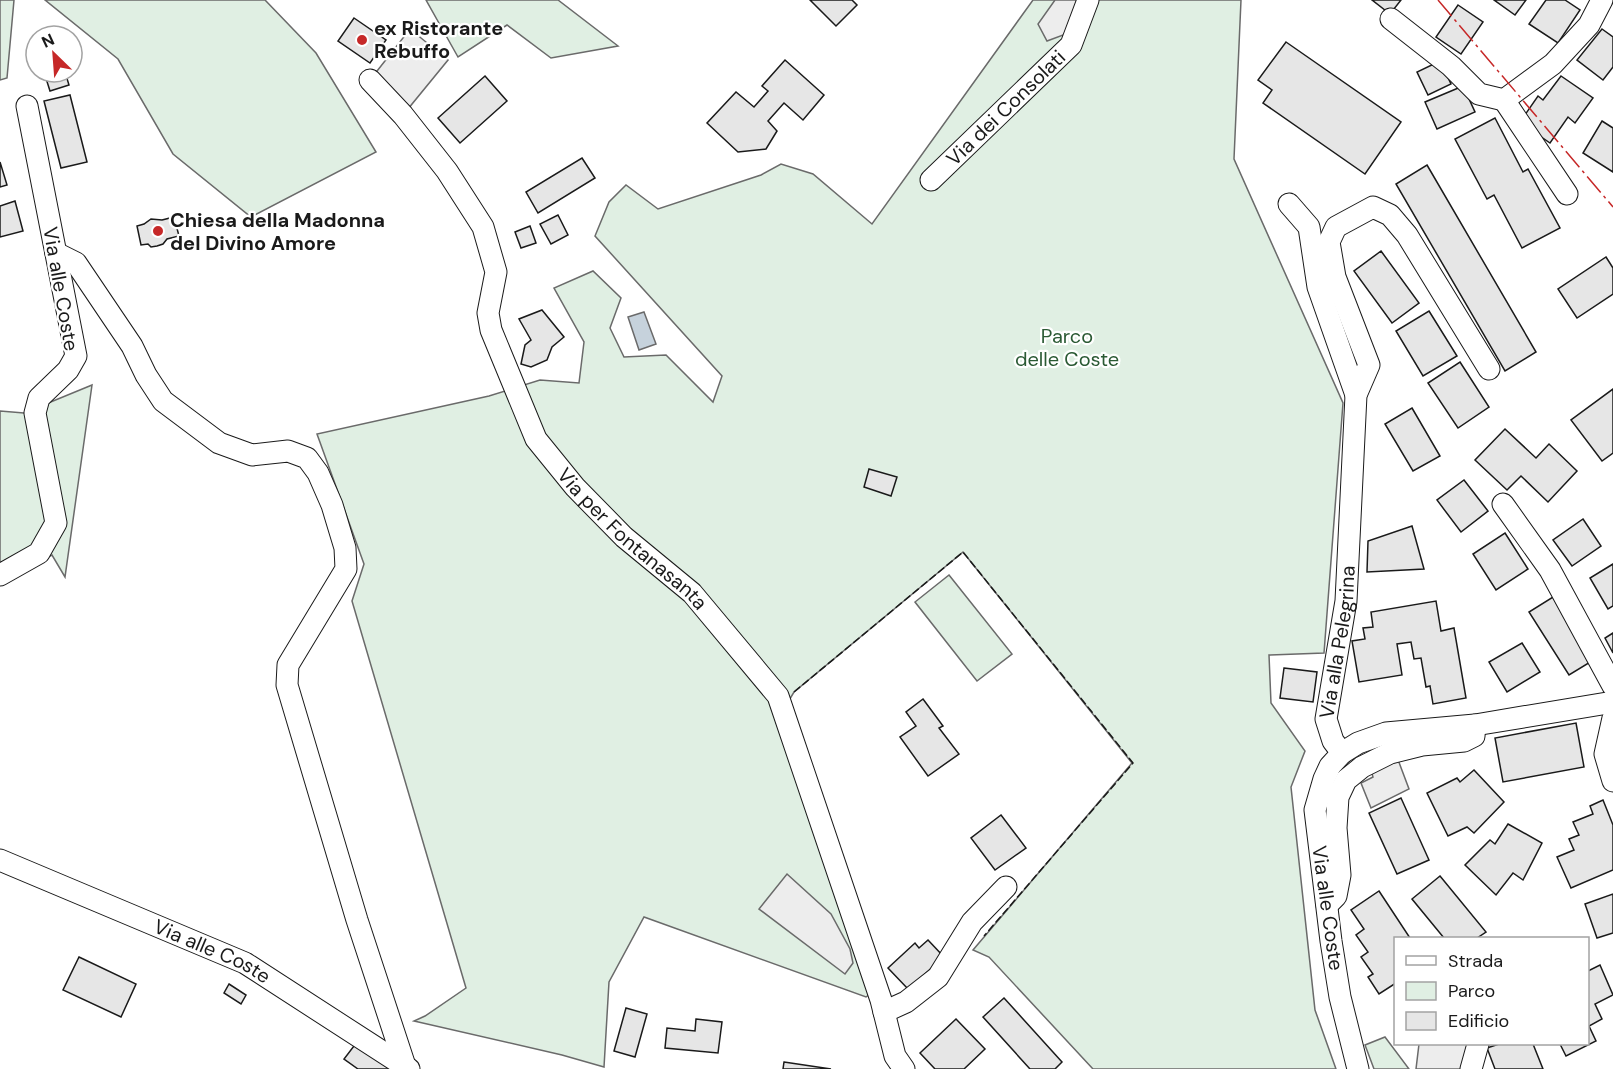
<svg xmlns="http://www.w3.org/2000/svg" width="1613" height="1069" viewBox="0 0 1613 1069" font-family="'DM Sans',sans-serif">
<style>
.green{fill:#e0efe3;stroke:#6a6a6a;stroke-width:1.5}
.parking{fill:#ededed;stroke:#6a6a6a;stroke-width:1.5}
.water{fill:#c6d2dc;stroke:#6a6a6a;stroke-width:1.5}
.building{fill:#e6e6e6;stroke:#1a1a1a;stroke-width:1.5}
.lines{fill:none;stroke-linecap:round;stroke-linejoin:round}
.minor-casing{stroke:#1a1a1a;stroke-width:23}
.minor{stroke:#fff;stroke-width:21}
.fence{stroke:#1a1a1a;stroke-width:1.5;stroke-dasharray:8 3;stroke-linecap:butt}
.power{stroke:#c62828;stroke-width:1.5;stroke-dasharray:21 4.5 3 4.5;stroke-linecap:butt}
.poi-dot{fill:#c62828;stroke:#fff;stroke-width:2}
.labels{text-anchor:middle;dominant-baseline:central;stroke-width:4.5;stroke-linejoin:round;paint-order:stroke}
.poi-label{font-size:20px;font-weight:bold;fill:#1a1a1a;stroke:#fff;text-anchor:start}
.street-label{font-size:20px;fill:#1a1a1a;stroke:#fff}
.park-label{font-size:20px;fill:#2b5a34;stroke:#fff}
</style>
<rect width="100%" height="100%" fill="#fff"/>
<g class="green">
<polygon points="0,0 14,0 7,78 0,80"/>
<polygon points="45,0 265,0 316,53 376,152 251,217 173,154 118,59"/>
<polygon points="426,0 558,0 618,46 551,58 507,25 458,57"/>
<polygon points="1033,0 1241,0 1234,159 1343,403 1324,653 1269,655 1271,703 1305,751 1291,787 1315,1010 1336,1069 1093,1069 989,957 973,950 1132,763 963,552 794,692 776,722 874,991 866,997 644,917 609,982 604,1067 562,1055 414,1021 425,1016 466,988 352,601 364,564 317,434 489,396 540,380 579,383 584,342 554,288 593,271 621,298 610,328 624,357 666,355 713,402 722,376 595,236 609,202 626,185 658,209 761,175 781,164 813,174 872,224"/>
<polygon points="92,385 65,577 52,555 0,582 0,411 24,413"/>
<polygon points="949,575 1012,654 977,681 915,602"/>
<polygon points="1385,1037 1409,1069 1374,1069 1365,1045"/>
</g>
<g class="parking">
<polygon points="1055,0 1084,0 1066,34 1047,41 1038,24"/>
<polygon points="410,29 448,60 403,115 370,80"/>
<polygon points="1397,757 1409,789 1371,808 1361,783 1373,777 1371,770"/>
<polygon points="787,874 831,914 850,949 853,963 845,974 759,909"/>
<polygon points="1419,1044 1472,1044 1465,1069 1416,1069"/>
</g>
<polygon class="water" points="644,312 656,344 639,350 628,317"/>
<g class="building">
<polygon points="810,0 852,0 857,5 836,26"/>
<polygon points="1372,0 1401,0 1390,14"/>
<polygon points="1494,0 1526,0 1515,15"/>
<polygon points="1546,0 1565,0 1580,10 1558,43 1529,24"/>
<polygon points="1458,5 1483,22 1461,54 1436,37"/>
<polygon points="354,18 386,40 370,63 338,41"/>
<polygon points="1602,29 1613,37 1613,67 1603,80 1577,60"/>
<polygon points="1286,42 1401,122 1365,174 1263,103 1272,90 1258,80"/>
<polygon points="785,60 824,95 803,120 784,103 768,121 777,131 766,149 738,152 707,123 736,92 754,107 768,91 762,86"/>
<polygon points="1440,61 1451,84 1428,95 1417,72"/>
<polygon points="44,72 65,72 69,85 50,91"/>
<polygon points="485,76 507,101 460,143 438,118"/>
<polygon points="1561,76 1593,98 1575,123 1568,117 1550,143 1520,122 1538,96 1543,100"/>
<polygon points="1463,86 1475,112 1437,129 1425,102"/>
<polygon points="70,95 87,162 61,168 44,101"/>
<polygon points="1495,118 1523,172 1528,169 1560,228 1522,248 1494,195 1487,199 1455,139"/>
<polygon points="1602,121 1613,128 1613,172 1583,153"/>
<polygon points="582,158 595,178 538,213 526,192"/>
<polygon points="0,162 7,185 0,187"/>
<polygon points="1427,165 1536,352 1505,371 1396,184"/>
<polygon points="15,201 23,231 0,237 0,206"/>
<polygon points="558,215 568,235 551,244 540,224"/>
<polygon points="174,217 179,236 167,239 163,244 157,246 151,247 148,244 141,245 137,226 144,224 151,219 162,220"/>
<polygon points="530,226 536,243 521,248 515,232"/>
<polygon points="1381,251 1419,303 1392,323 1354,271"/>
<polygon points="1606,257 1613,268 1613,294 1577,318 1558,289"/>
<polygon points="542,310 564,337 552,347 547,360 531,367 521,364 525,345 531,340 519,319"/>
<polygon points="1429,311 1457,356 1423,376 1396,331"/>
<polygon points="1460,362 1489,407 1458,428 1428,383"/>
<polygon points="1613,389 1613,453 1602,461 1571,420"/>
<polygon points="1412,408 1440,456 1413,471 1385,424"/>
<polygon points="1505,429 1536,458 1549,444 1577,471 1548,502 1521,476 1507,490 1475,460"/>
<polygon points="869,469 897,477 891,496 864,487"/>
<polygon points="1464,480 1488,511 1461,532 1437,500"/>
<polygon points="1583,519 1601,546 1572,566 1553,540"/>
<polygon points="1412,526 1424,569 1367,572 1368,541"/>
<polygon points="1505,533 1528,569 1496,590 1473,554"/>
<polygon points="1613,564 1613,606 1608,609 1590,578"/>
<polygon points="1553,597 1592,661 1569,675 1529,612"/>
<polygon points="1436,601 1441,631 1454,628 1466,698 1433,704 1430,686 1426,687 1421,658 1414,659 1411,642 1397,644 1402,675 1359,682 1352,641 1365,639 1363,628 1373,627 1371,612"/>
<polygon points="1613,633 1613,653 1605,638"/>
<polygon points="1522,643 1540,672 1507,692 1489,662"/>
<polygon points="1284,668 1317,672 1313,702 1280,698"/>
<polygon points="923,699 943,726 939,728 959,754 928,776 900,737 916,726 906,712"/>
<polygon points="1576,723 1584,767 1503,782 1495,738"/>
<polygon points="1474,770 1504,802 1474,833 1467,827 1448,836 1427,793 1457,778 1460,782"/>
<polygon points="1401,798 1429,860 1397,874 1369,813"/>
<polygon points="1603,800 1613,825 1613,870 1571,888 1557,857 1574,850 1569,839 1579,835 1573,822 1593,814 1590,806"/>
<polygon points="1001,815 1026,848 995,870 971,838"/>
<polygon points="1508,824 1542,843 1523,880 1513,873 1496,895 1465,865 1490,840 1495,844"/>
<polygon points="1440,876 1486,932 1477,938 1444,938 1412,899"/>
<polygon points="1379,891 1410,938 1396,938 1396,983 1379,994 1368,977 1373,974 1361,957 1368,952 1356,935 1364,929 1351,910"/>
<polygon points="1613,894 1613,933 1597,938 1585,904"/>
<polygon points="928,940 944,957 908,989 888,968 915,943 919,948"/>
<polygon points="79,957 136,984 121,1017 63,990"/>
<polygon points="1600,965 1613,995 1595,1004 1602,1019 1589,1026 1596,1041 1566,1056 1560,1044 1588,1044 1588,971"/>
<polygon points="229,984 246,995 241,1004 224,993"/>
<polygon points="1004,998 1062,1062 1055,1069 1030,1069 983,1017"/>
<polygon points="626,1008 647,1014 635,1057 614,1051"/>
<polygon points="696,1019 722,1022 718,1053 665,1048 667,1028 695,1031"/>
<polygon points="956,1019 985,1049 964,1069 935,1069 920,1053"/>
<polygon points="357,1042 394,1069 358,1069 344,1059"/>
<polygon points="1499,1044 1533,1044 1543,1069 1495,1069 1487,1048"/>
<polygon points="784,1062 831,1069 783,1069"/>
</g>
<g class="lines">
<g class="minor-casing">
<g id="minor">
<polyline points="1391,19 1451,66 1479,94 1504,100 1553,64 1589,25 1602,0"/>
<path id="s1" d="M370,80L403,115L447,171L483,227L496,272L488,313L491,330L536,439L575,487L624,537L692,593L778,696L881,1000L895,1056L904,1069"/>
<polyline points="1504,100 1567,194"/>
<path id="s2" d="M931,180L1071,45L1088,0"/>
<polyline points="1289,204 1309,227 1318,287 1356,395"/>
<polyline points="56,253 76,263 132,346 146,375 163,401 219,443 252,455 288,451 307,458 318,473 332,505 345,548 346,569 288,665 287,685 357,920 405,1066"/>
<polyline points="1503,504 1550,570 1613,686"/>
<polyline points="0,575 39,553 56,523 35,413 39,398 68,370 76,356 27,106"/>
<polyline points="1613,718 1605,754 1613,781"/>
<path id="s3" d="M1342,753L1333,741L1326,719L1346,601L1356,395L1369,365L1335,277L1329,242L1336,227L1373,207L1390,215L1407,235L1489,369"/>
<path id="s4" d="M0,860L245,963L409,1069"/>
<polyline points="1327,905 1336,896 1340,875 1336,828 1338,797 1346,780 1362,767 1390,753 1422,745 1464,741 1474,736 1475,725"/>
<polyline points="884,1012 906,1002 938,977 972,922 1006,887"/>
<polyline points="1358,1069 1340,997 1331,941 1315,810 1324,779 1330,766 1342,753 1358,743 1386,733 1475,725 1613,702"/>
<polyline points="1471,1069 1478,1044"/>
</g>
</g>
<use href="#minor" class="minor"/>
<polyline class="fence" points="794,692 963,552 1133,763 984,936"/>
<polyline class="power" points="1438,0 1613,207"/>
</g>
<g class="poi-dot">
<circle cx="362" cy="40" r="6"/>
<circle cx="158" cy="231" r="6"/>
</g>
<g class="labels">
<g class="poi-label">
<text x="374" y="28">ex Ristorante<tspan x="374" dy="23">Rebuffo</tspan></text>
<text x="170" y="220">Chiesa della Madonna<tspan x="170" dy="23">del Divino Amore</tspan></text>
</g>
<g class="street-label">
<text stroke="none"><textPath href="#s2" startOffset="104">Via dei Consolati</textPath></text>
<text transform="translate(61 289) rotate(80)">Via alle Coste</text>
<text stroke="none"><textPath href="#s1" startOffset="549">Via per Fontanasanta</textPath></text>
<text stroke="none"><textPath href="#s3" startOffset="116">Via alla Pelegrina</textPath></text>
<text transform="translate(1328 908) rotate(82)">Via alle Coste</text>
<text stroke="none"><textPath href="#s4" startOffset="231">Via alle Coste</textPath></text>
</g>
<g class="park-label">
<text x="1067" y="336">Parco<tspan x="1067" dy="23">delle Coste</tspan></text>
</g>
</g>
<rect x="1394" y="937" width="195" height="108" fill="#ffffff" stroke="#a3a3a3" stroke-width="1.5"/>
<rect x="1406" y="956" width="30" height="9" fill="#ffffff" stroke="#a3a3a3" stroke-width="1.5"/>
<text x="1448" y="967" font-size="18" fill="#1a1a1a">Strada</text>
<rect x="1406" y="982" width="30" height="18" fill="#e0efe3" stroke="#a3a3a3" stroke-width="1.5"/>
<text x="1448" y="997" font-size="18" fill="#1a1a1a">Parco</text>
<rect x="1406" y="1012" width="30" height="18" fill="#e6e6e6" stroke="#a3a3a3" stroke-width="1.5"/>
<text x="1448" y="1027" font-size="18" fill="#1a1a1a">Edificio</text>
<g transform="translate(54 54) rotate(335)"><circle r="28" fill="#ffffff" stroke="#a3a3a3" stroke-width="1.5"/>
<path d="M0-4.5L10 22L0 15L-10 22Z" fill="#c62828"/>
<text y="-9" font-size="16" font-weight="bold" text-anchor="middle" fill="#1a1a1a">N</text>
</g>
</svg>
